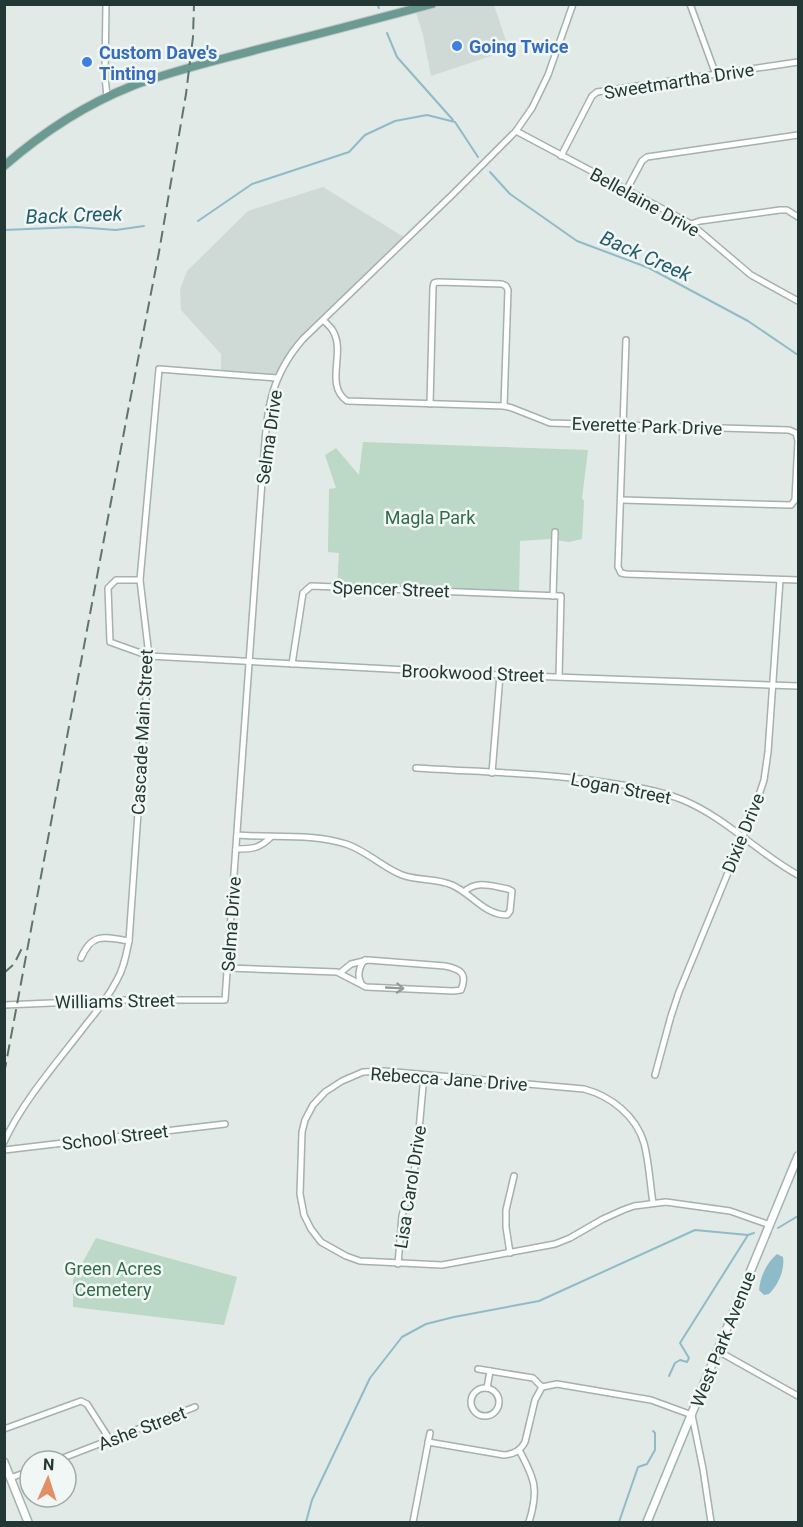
<svg xmlns="http://www.w3.org/2000/svg" width="803" height="1527" viewBox="0 0 803 1527" font-family="Roboto,sans-serif">
<style>
.built{fill:#cfd9d5}
.green{fill:#bcd8c6}
.water{fill:#8fbbc9}
.lines{fill:none;stroke-linecap:round;stroke-linejoin:round}
.stream{stroke:#8fbbc9;stroke-width:2}
.street-casing{stroke:#a4b1ad;stroke-width:8}
.secondary-casing{stroke:#a1b4af;stroke-width:10}
.primary-casing{stroke:#c1c7c6;stroke-width:10}
.street{stroke:#fff;stroke-width:5}
.secondary{stroke:#fff;stroke-width:7}
.primary{stroke:#6a9a92;stroke-width:8}
.rail{stroke:#5e7470;stroke-width:2;stroke-dasharray:12 6;stroke-linecap:butt}
.oneway{stroke:#919c9a}
.shop-dot{fill:#3f7fe0;stroke:#f1f7f4;stroke-width:2}
.labels{text-anchor:middle;dominant-baseline:central;stroke-width:5;stroke-linejoin:round;paint-order:stroke}
.shop-label{font-size:18px;font-weight:bold;fill:#366cbe;stroke:#f1f7f4;text-anchor:start}
.street-label{font-size:18px;fill:#233834;stroke:#f1f7f4}
.park-label{font-size:18px;fill:#326a4c;stroke:#f1f7f4}
.water-label{font-size:20px;font-style:italic;fill:#245b6d;stroke:#f1f7f4}
</style>
<rect width="100%" height="100%" fill="#e1eae6"/>
<g class="built">
<polygon points="432,5 494,5 509,50 431,76 423,35 415,9"/>
<polygon points="323,187 407,239 302,339 277,378 221,374 221,354 181,310 180,289 187,271 248,211"/>
</g>
<g class="green">
<polygon points="363,442 588,450 582,498 584,501 582,539 569,542 549,539 520,541 519,594 337,587 339,553 328,552 329,489 336,488 325,455 336,448 359,475"/>
<polygon points="96,1238 237,1277 224,1325 73,1307 73,1280"/>
</g>
<path class="water" d="M777,1254L783,1257C785,1270 778,1285 769,1294L764,1295L759,1290C760,1277 767,1262 777,1254Z"/>
<g class="lines">
<g class="stream">
<polyline points="377,4 379,8"/>
<polyline points="387,33 397,57 453,120"/>
<polyline points="490,172 510,194 577,241 649,268 748,321 798,355"/>
<polyline points="198,221 252,184 349,152 365,135 395,121 427,115 455,122 478,157"/>
<polyline points="4,230 76,227 116,230 144,226"/>
<polyline points="778,1228 798,1216"/>
<polyline points="669,1376 675,1363 680,1360 687,1362 689,1358 680,1343 748,1235"/>
<polyline points="306,1522 312,1500 370,1378 402,1337 426,1324 454,1317 539,1301 695,1230 748,1235 754,1233"/>
<polyline points="619,1522 638,1467 647,1464 655,1450 655,1433 653,1431"/>
</g>
<g class="street-casing">
<g id="street">
<polyline points="106,4 105,76 107,97"/>
<polyline points="690,4 716,75"/>
<polyline points="516,131 691,224 751,275 798,301"/>
<polyline points="561,156 592,96 597,92 798,62"/>
<polyline points="626,191 642,161 647,157 798,135"/>
<polyline points="691,224 700,221 780,210 787,210 798,217"/>
<path d="M323,320C326,323 331,327 333,331C346,353 324,385 347,401L504,406L512,408L550,423L789,430L796,433L798,441L795,500L791,505L622,500"/>
<polyline points="626,340 618,567 621,573 626,574 798,580"/>
<polyline points="430,404 433,287 434,283 438,282 502,284 506,286 508,290 504,406"/>
<polyline points="140,580 116,580 108,588 110,642 149,656 500,675 798,686"/>
<polyline points="553,596 555,532"/>
<polyline points="292,664 303,593 311,586 561,596 559,677"/>
<path d="M416,768C479,772 542,773 603,782C631,786 658,790 683,800C726,818 758,853 798,875"/>
<polyline points="492,773 500,675"/>
<path d="M237,835C272,838 312,833 346,844C367,851 382,867 402,875C418,881 436,878 452,885C471,893 484,915 507,915L510,911L512,891L508,889C491,886 477,880 464,892"/>
<path d="M236,849C252,849 259,849 271,837"/>
<path d="M81,958C92,932 105,937 129,941"/>
<path d="M228,968L337,972L366,987L453,991L461,990C468,973 460,969 445,966L368,960L351,964L340,973"/>
<path d="M361,983C357,976 359,966 365,960"/>
<path d="M4,1005L123,1000H225L263,467C267,416 267,380 303,339L452,195L516,131L532,108L548,75L573,4"/>
<polyline points="655,1075 671,1016 679,992 755,807 764,780 768,752 780,580"/>
<path d="M4,1142C23,1100 60,1059 88,1022C99,1009 109,995 117,980C124,968 126,955 129,941L149,656L140,580L159,369L277,378"/>
<polyline points="4,1150 225,1124"/>
<path d="M653,1203C650,1184 649,1162 644,1143C636,1116 611,1096 584,1089L384,1071L363,1072L342,1081L325,1092L313,1105L305,1120L302,1132L300,1194L304,1215L311,1229L321,1242L346,1256L360,1261L442,1265L555,1244L570,1238L603,1219L623,1210L634,1206L666,1202L730,1211L770,1225"/>
<polyline points="510,1253 506,1227 506,1210 514,1176"/>
<polyline points="398,1264 402,1216 416,1163 424,1075"/>
<polyline points="718,1351 798,1396"/>
<polyline points="478,1369 533,1378 542,1387"/>
<polyline points="487,1388 490,1371"/>
<circle cx="485" cy="1402" r="14"/>
<polyline points="4,1429 81,1401 87,1404 110,1440"/>
<path d="M428,1442L504,1455C514,1454 520,1451 525,1442L535,1400L542,1387L557,1384L651,1400L692,1415L703,1469L711,1522"/>
<path d="M519,1450C535,1479 539,1490 529,1522"/>
<polyline points="55,1461 195,1407"/>
<polyline points="10,1478 30,1471"/>
<polyline points="413,1522 430,1433"/>
</g>
</g>
<g class="secondary-casing">
<g id="secondary">
<polyline points="4,1462 28,1522"/>
<polyline points="647,1522 798,1156"/>
</g>
</g>
<g class="primary-casing">
<path id="primary" d="M4,166C42,133 84,105 132,86C174,70 219,60 263,48C319,34 376,19 432,4"/>
</g>
<use href="#street" class="street"/>
<use href="#secondary" class="secondary"/>
<use href="#primary" class="primary"/>
<g class="rail">
<polyline points="4,973 14,964 24,944"/>
<polyline points="4,1074 127,416 159,252 186,94 193,37 194,4"/>
</g>
</g>
<defs><path id="oneway-shaft" d="M-6 0H5M1.5-3L5.5 0L1.5 3" fill="none" stroke-width="1.6" stroke-linecap="round" stroke-linejoin="round" transform="scale(1.5)"/></defs>
<use class="oneway" href="#oneway-shaft" transform="translate(395 988) rotate(3)"/>
<g class="shop-dot">
<circle cx="457" cy="46" r="6"/>
<circle cx="87" cy="62" r="6"/>
</g>
<g class="labels">
<g class="shop-label">
<text x="469" y="46">Going Twice</text>
<text x="99" y="52">Custom Dave's<tspan x="99" dy="21">Tinting</tspan></text>
</g>
<g class="street-label">
<text transform="translate(679 81) rotate(-9)">Sweetmartha Drive</text>
<text transform="translate(645 202) rotate(29)">Bellelaine Drive</text>
<text transform="translate(647 426) rotate(2)">Everette Park Drive</text>
<text transform="translate(269 437) rotate(-82)">Selma Drive</text>
<text transform="translate(391 589) rotate(2)">Spencer Street</text>
<text transform="translate(473 673) rotate(2)">Brookwood Street</text>
<text transform="translate(142 732) rotate(-87)">Cascade Main Street</text>
<text transform="translate(621 788) rotate(11)">Logan Street</text>
<text transform="translate(743 833) rotate(-68)">Dixie Drive</text>
<text transform="translate(231 924) rotate(-86)">Selma Drive</text>
<text transform="translate(115 1001) rotate(-1)">Williams Street</text>
<text transform="translate(449 1079) rotate(4)">Rebecca Jane Drive</text>
<text transform="translate(115 1137) rotate(-7)">School Street</text>
<text transform="translate(410 1187) rotate(-81)">Lisa Carol Drive</text>
<text transform="translate(723 1339) rotate(-68)">West Park Avenue</text>
<text transform="translate(142 1428) rotate(-21)">Ashe Street</text>
</g>
<g class="park-label">
<text x="430" y="517">Magla Park</text>
<text x="113" y="1268">Green Acres<tspan x="113" dy="21">Cemetery</tspan></text>
</g>
<g class="water-label">
<text transform="translate(74 215) rotate(-2)">Back Creek</text>
<text transform="translate(646 256) rotate(24)">Back Creek</text>
</g>
</g>
<rect width="803" height="1527" fill="none" stroke="#233834" stroke-width="12"/>
<g transform="translate(48 1479) rotate(3)"><circle r="28" fill="#f1f7f4" stroke="#9faba7" stroke-width="1.5"/>
<path d="M0-4.5L10 22L0 15L-10 22Z" fill="#e28f67"/>
<text y="-9" font-size="16" font-weight="bold" text-anchor="middle" fill="#233834">N</text>
</g>
</svg>
